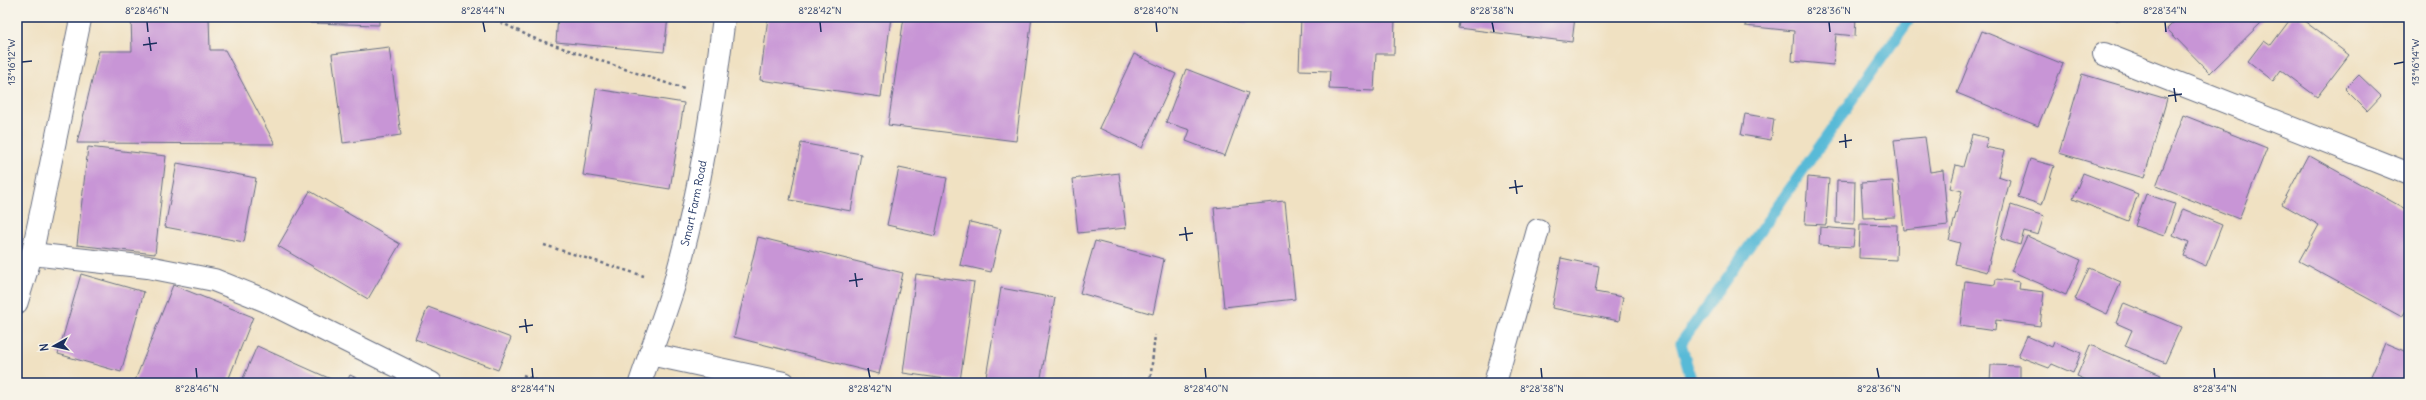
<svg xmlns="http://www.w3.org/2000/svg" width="2426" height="400" viewBox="0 0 2426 400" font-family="Delius,sans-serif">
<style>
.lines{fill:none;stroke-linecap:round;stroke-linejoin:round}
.stream{stroke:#58bad7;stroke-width:11}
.building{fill:#c895d6}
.service-casing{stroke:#666d81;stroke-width:23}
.minor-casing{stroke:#666d81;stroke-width:24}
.path{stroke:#666d81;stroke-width:2.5;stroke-dasharray:3 3;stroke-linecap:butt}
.service{stroke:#fff;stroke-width:21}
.minor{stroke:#fff;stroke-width:22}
.ticks{fill:none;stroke:#1b2f5e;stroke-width:1.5}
.labels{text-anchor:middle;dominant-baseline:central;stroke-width:4;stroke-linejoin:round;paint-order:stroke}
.street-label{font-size:11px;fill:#1b2f5e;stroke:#f7f3e8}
.neatline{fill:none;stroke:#1b2f5e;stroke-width:1.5}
.ticks-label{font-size:10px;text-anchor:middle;fill:#1b2f5e}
</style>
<rect width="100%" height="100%" fill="#f7f3e8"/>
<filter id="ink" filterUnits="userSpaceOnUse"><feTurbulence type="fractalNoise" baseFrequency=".025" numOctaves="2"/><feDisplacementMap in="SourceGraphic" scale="8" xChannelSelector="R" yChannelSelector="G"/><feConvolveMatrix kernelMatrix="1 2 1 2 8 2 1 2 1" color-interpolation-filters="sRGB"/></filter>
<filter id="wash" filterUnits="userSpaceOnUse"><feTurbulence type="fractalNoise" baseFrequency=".012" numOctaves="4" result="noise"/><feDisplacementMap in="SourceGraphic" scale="16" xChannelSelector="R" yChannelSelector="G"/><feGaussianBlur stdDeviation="0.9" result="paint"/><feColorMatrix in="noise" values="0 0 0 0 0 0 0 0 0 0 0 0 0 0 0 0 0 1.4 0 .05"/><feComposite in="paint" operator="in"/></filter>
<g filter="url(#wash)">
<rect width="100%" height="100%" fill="#f0e1c2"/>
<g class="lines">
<polyline class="stream" points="1692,383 1681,343 1911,17"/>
</g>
<g id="blocks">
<g class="building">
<polygon points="131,17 209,17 210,50 225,50 275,144 77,143 99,51 132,51"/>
<polygon points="310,17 379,17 379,25 310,23"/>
<polygon points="558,17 668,17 664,52 556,42"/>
<polygon points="768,17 891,17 881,97 760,80"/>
<polygon points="904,17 1032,17 1016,141 888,125"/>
<polygon points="1203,17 1248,17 1247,23"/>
<polygon points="1301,17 1395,17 1394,54 1376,54 1374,91 1329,89 1330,71 1299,70"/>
<polygon points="1460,17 1575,17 1572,42 1458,28"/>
<polygon points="1746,17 1856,17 1855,36 1836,34 1833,65 1792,61 1794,31 1745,26"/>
<polygon points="2106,17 2121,17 2120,21"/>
<polygon points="2179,17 2267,17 2210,73 2167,29"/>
<polygon points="2292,17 2299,17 2349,55 2317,97 2281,70 2273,81 2248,61 2264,40 2271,45"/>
<polygon points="1982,31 2063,64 2038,126 1957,93"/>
<polygon points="389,47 401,135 343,143 332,54"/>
<polygon points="1134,54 1176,74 1142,148 1099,128"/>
<polygon points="1186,69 1248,93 1225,156 1186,141 1190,130 1166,122"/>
<polygon points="2082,74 2167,99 2144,178 2059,153"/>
<polygon points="2359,75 2381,96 2367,111 2345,89"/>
<polygon points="596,89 684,103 670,189 583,175"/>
<polygon points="1745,114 1774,119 1771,140 1741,135"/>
<polygon points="2183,115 2267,148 2239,219 2156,186"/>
<polygon points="1972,134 1988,138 1985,147 2005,151 1998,176 2010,180 1987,272 1955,264 1960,243 1949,240 1962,191 1950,188 1956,165 1963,167"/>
<polygon points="1925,137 1930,172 1943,170 1948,225 1904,230 1894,140"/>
<polygon points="801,143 861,154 851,211 790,200"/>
<polygon points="88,147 166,156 155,254 77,245"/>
<polygon points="2308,155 2409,211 2409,305 2402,317 2299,261 2319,225 2282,204"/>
<polygon points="2030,159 2054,166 2042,205 2018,197"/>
<polygon points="177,163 256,178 244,242 165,227"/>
<polygon points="899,168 947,178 935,236 887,225"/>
<polygon points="1119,173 1126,228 1078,233 1072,179"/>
<polygon points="2083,173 2138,194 2128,221 2073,199"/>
<polygon points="1808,177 1829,179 1826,225 1805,224"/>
<polygon points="1837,180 1855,181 1854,224 1836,223"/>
<polygon points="1893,181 1895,217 1863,218 1861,183"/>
<polygon points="310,191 400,244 368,299 278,246"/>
<polygon points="2146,194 2175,204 2164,236 2135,226"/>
<polygon points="1285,201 1295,299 1224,307 1214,208"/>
<polygon points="2011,205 2044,216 2038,235 2024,231 2020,245 2001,239"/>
<polygon points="2183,209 2222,225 2206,266 2184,256 2189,242 2173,235"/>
<polygon points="970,222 1001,229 991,272 960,265"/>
<polygon points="1860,224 1897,225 1896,260 1859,258"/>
<polygon points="1820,227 1855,230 1853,247 1819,245"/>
<polygon points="2027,236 2081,260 2066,295 2011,271"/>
<polygon points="758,237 903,273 879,374 734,337"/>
<polygon points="1095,241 1164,259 1153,314 1080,293"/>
<polygon points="1561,258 1599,266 1595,292 1623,297 1619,321 1552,308"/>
<polygon points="2089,268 2121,282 2107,314 2075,299"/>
<polygon points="81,274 144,292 121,372 58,354"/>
<polygon points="916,274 974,282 960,381 903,373"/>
<polygon points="1996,279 2020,282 2019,289 2044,292 2040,326 1996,320 1995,331 1960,326 1965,281 1995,285"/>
<polygon points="173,285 253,317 227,383 134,383"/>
<polygon points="1001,288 1055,298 1040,383 985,383"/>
<polygon points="2124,303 2181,327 2165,363 2125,346 2132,330 2116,323"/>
<polygon points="428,307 511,338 498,370 415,339"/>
<polygon points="2027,336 2052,347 2054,342 2081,353 2073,373 2052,364 2049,368 2018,356"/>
<polygon points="2385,343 2409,353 2409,383 2368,383"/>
<polygon points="2090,345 2161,375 2158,383 2093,383 2077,376"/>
<polygon points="257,346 333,380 331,383 241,383"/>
<polygon points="1991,365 2020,366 2020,383 1990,381"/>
<polygon points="350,375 367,383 346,383"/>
</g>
</g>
</g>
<g filter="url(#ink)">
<use href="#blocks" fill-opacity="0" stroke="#666d81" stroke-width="1"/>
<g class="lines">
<g class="service-casing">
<polyline id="service" points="17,303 32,254 81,17"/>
</g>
<g class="minor-casing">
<g id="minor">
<polyline points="2104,54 2409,174"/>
<polyline points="32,254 148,267 214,280 264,300 431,383"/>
<polyline points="650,354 784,383"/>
<path id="s1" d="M640,383C651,350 664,318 674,285C699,198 713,107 724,17"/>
<polyline points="1495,383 1538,230"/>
</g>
</g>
<g class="path">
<polyline points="490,17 533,38 684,89"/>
<polyline points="544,245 644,276"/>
<polyline points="523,375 543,383"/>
<polyline points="1150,383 1155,335"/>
</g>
<use href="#service" class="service"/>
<use href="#minor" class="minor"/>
</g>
</g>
<path class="ticks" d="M147,22L148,32M483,22L485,32M820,22L821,32M1156,22L1157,32M1492,22L1494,32M1829,22L1830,32M2165,22L2166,32M149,37L151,51M143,45L157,43M22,62L32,61M2394,64L2404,62M2174,88L2176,102M2168,96L2182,94M1845,134L1846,148M1839,142L1852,140M1515,180L1517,194M1509,188L1523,186M1185,227L1187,241M1179,235L1193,233M855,273L857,287M849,281L863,279M525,319L527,333M519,327L533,325M196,368L197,378M532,368L533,378M868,368L870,378M1205,368L1206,378M1541,368L1542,378M1877,368L1879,378M2214,368L2215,378"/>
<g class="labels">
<g class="street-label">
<text stroke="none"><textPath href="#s1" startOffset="188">Smart Farm Road</textPath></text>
</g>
</g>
<rect width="2426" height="400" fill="none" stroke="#f7f3e8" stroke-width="44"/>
<g transform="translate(54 346) rotate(262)" stroke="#f7f3e8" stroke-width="3" paint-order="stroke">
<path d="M0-3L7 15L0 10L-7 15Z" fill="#1b2f5e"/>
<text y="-6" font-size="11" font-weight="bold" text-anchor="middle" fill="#1b2f5e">N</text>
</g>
<rect x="22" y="22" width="2382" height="356" class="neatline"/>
<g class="ticks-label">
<text x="147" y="14">8°28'46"N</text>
<text x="483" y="14">8°28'44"N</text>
<text x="820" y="14">8°28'42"N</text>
<text x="1156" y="14">8°28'40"N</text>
<text x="1492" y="14">8°28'38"N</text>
<text x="1829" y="14">8°28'36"N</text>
<text x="2165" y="14">8°28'34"N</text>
<text transform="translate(11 62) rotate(-90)" y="4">13°16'12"W</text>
<text transform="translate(2415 62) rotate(-90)" y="4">13°16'14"W</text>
<text x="197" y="392">8°28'46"N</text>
<text x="533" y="392">8°28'44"N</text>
<text x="870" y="392">8°28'42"N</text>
<text x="1206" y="392">8°28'40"N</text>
<text x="1542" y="392">8°28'38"N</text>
<text x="1879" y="392">8°28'36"N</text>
<text x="2215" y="392">8°28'34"N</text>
</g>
</svg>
